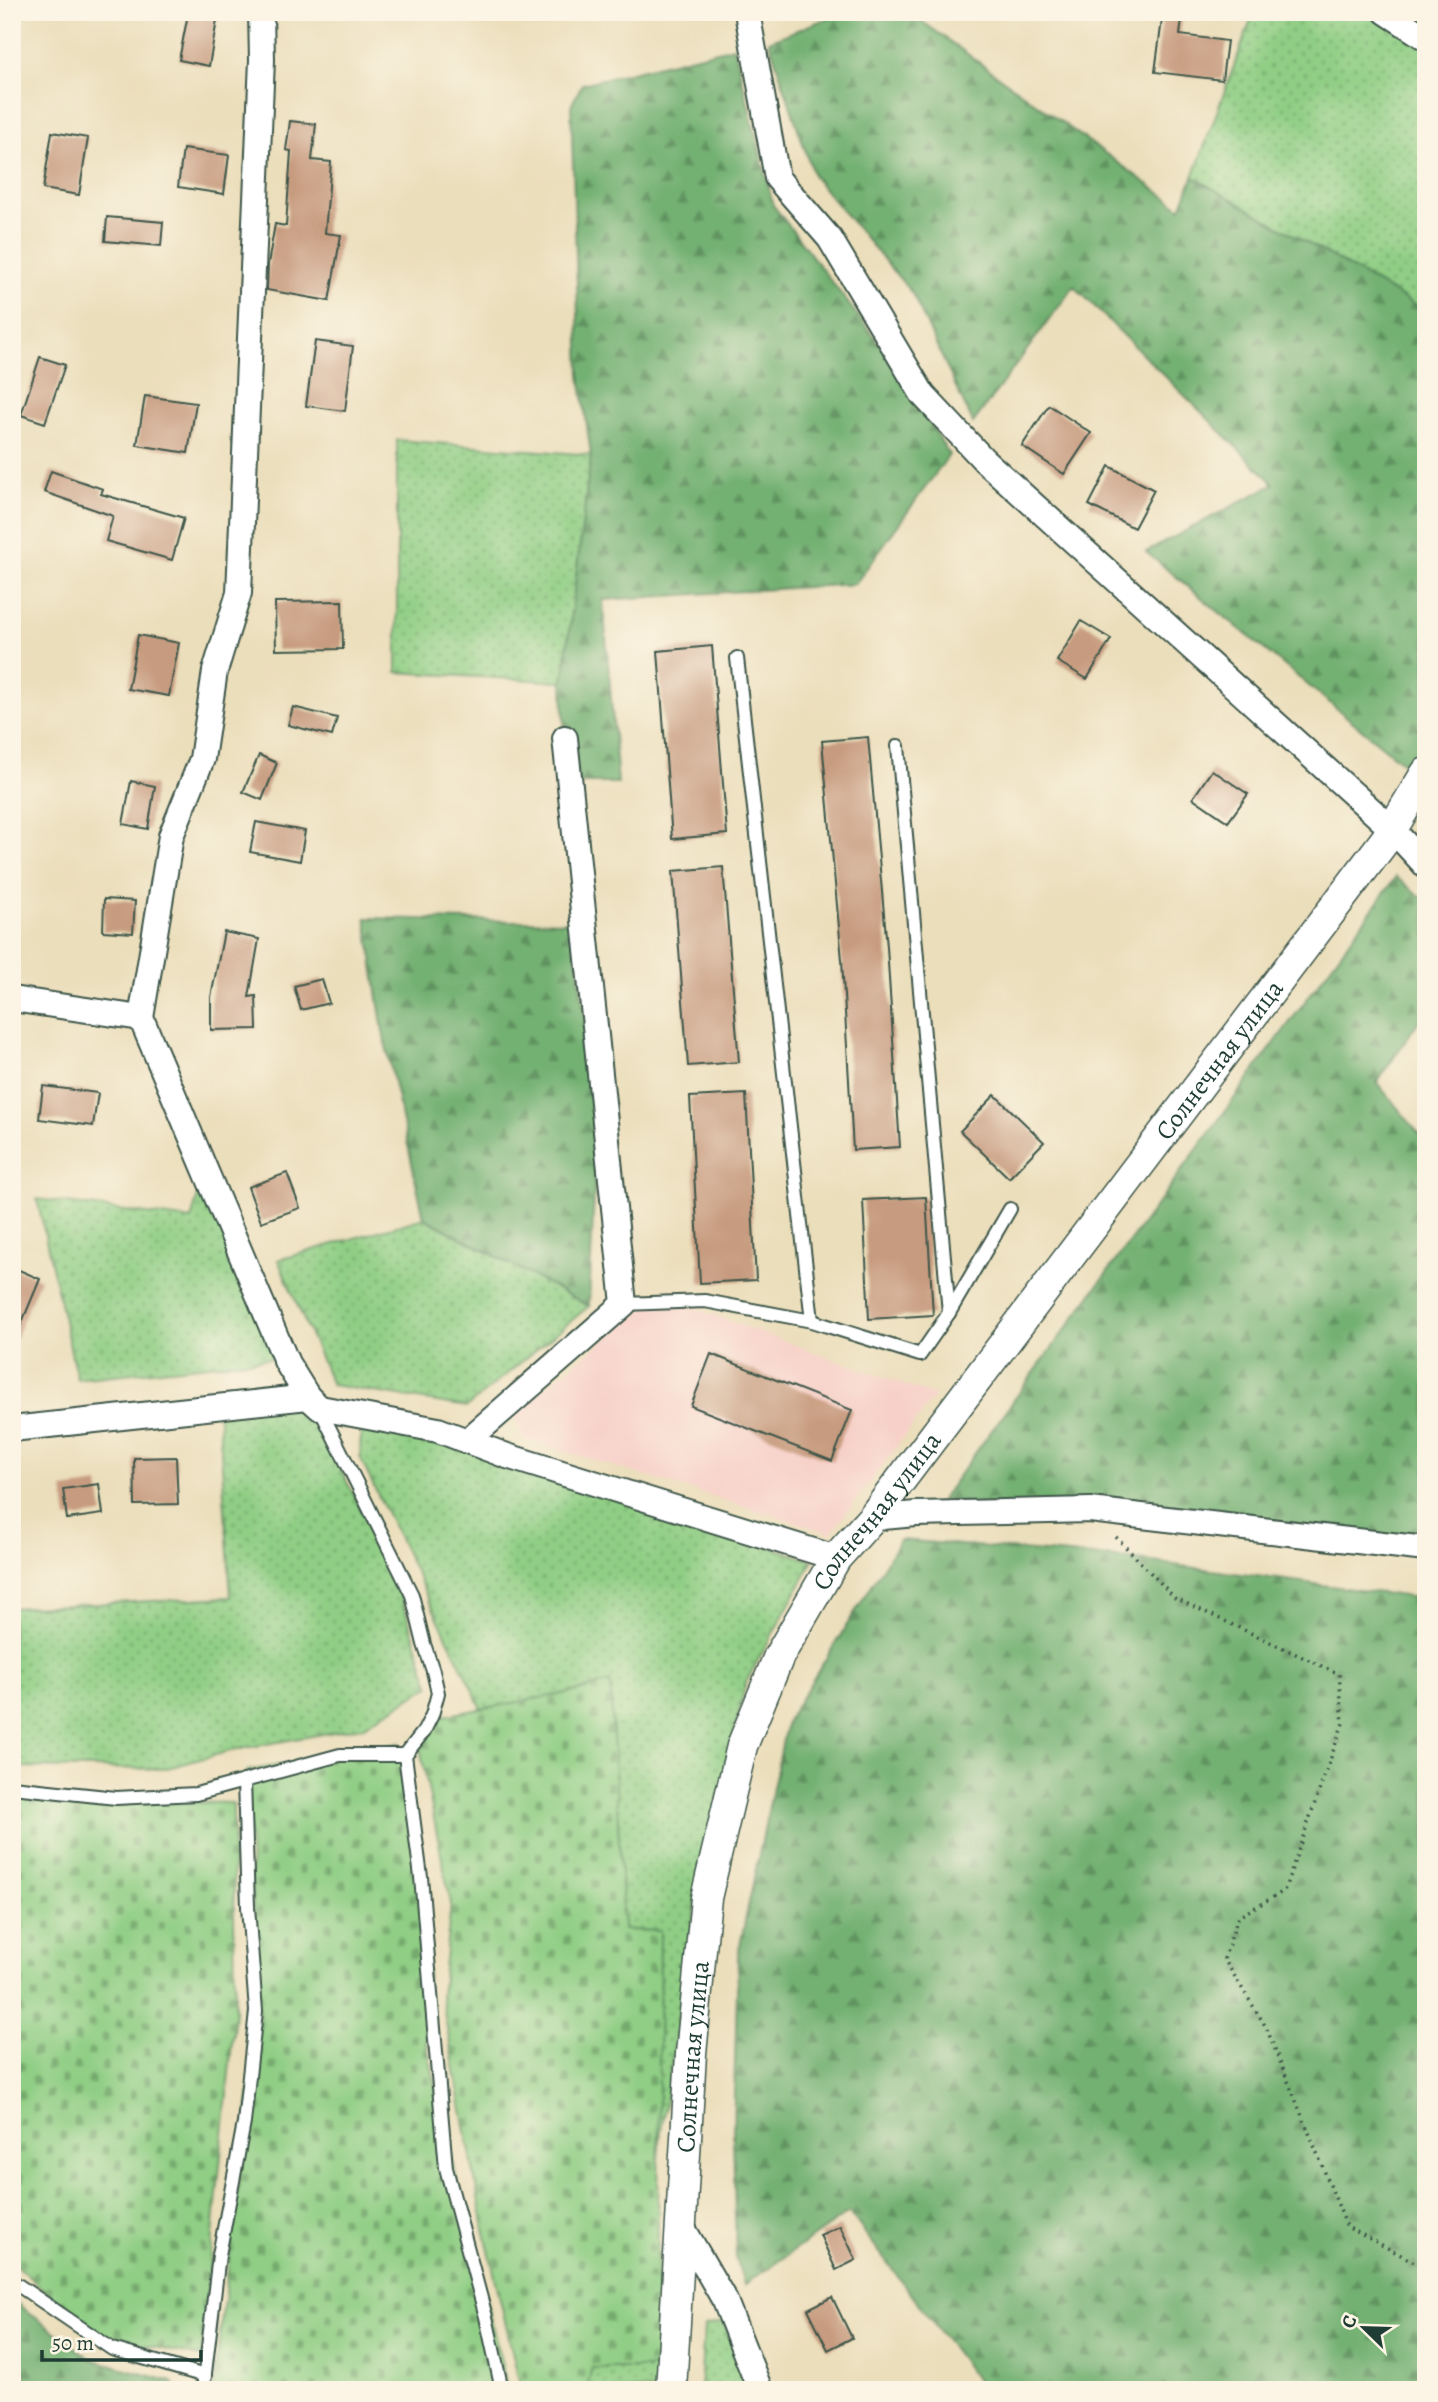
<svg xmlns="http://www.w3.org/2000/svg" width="1438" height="2402" viewBox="0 0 1438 2402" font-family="Alegreya,serif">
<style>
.built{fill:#f7d1c9}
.grass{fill:url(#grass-dots);stroke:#57865c;stroke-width:2}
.forest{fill:url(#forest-firs);stroke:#497753;stroke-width:2}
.cemetery{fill:url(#cemetery-stones);stroke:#57865c;stroke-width:2}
.building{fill:#c79b7f}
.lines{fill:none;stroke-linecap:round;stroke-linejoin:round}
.service-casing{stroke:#3e5548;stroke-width:16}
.minor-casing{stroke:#3e5548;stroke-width:28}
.tertiary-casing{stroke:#3e5548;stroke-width:33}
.path{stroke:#3e5548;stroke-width:3.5;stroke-dasharray:2 5;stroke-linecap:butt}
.service{stroke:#fff;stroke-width:12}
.minor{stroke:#fff;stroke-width:24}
.tertiary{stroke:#fff;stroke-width:30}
.labels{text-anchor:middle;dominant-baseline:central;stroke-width:5;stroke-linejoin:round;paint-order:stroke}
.street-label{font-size:26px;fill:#1f3d34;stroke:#fcf5e5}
</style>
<defs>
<pattern id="grass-dots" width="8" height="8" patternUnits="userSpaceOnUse" patternTransform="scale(1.75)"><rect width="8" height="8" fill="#8fce84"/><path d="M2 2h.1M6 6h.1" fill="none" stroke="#74a86d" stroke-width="1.8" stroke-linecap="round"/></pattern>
<pattern id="forest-firs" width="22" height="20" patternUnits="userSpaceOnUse" patternTransform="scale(1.75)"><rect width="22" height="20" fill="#73b172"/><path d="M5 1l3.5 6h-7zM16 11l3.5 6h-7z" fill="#5e915e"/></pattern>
<pattern id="cemetery-stones" width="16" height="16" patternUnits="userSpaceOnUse" patternTransform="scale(1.75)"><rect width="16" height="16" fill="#8fce84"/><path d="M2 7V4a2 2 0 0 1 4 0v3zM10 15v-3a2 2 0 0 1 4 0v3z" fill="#74a86d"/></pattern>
</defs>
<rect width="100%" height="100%" fill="#fcf5e5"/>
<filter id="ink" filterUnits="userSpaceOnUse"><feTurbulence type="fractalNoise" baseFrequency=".0143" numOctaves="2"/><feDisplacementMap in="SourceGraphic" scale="14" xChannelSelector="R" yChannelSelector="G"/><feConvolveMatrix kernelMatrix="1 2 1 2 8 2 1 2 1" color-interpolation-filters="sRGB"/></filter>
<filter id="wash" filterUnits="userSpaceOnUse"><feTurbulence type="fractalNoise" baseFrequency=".00686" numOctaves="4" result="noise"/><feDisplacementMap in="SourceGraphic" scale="28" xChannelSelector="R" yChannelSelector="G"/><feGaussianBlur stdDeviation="1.57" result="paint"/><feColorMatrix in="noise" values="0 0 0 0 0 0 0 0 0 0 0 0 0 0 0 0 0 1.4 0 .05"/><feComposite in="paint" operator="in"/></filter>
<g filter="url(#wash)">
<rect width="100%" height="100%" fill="#ebdebb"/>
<polygon class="built" points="658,1295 935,1396 831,1533 525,1439 513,1415"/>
<g class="grass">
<polygon points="1254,12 1426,12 1426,311 1193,177"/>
<polygon points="397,440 591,455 563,682 397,672"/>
<polygon points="201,1185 284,1357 77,1379 37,1199 191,1220"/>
<polygon points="424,1218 589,1306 467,1407 332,1385 278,1260"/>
<polygon points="305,1397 396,1581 430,1686 362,1727 234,1750 164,1769 12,1767 12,1608 231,1597 218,1406"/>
<polygon points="361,1427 466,1447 813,1561 746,1682 699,1880 658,2152 660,1931 624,1930 610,1682 578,1691 482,1709 360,1458"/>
<polygon points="723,2322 752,2390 700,2390 704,2326"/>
<polygon points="591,2368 657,2368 655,2390 586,2390"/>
</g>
<g class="forest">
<polygon points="843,12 909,12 1181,208 1193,177 1426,311 1426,734 1409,768 1146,552 1274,484 1074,286 973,423 912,293 814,177 769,41"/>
<polygon points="734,47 773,205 897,367 949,455 855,584 603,600 618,783 566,783 563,682 591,455 580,375 571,106 582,84"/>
<polygon points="1396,877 1426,901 1426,1010 1377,1083 1426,1142 1426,1552 941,1500"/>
<polygon points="366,918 571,922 598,1104 589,1306 424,1218 383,1032"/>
<polygon points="900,1540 1130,1559 1426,1599 1426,2390 984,2390 849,2212 744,2285 736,2257 733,2134 738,1955 787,1721"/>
<polygon points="12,2300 91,2359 172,2382 179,2390 12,2390"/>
</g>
<g class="cemetery">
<polygon points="610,1682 624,1930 660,1931 657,2368 592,2368 586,2390 521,2390 484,2229 441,1995 451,1904 420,1748 443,1716 578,1691"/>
<polygon points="400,1743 428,1905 426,2042 463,2206 508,2390 213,2390 259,2018 246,1771"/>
<polygon points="12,1798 233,1803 235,2012 201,2357 96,2335 12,2262"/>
</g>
<g id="blocks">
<g class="building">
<polygon points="1163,12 1183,12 1180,35 1227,41 1222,80 1155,72"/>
<polygon points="188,14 217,20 209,66 179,60"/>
<polygon points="290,121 316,124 312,160 331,162 325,233 341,235 329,301 267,290 268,264 275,224 286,226 291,151 286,150"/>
<polygon points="52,132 88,138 79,195 43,189"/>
<polygon points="183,149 229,155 224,194 178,187"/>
<polygon points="107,217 163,222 161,246 105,241"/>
<polygon points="315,341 353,346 345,411 306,406"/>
<polygon points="40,357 65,365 45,423 21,415"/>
<polygon points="145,396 196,403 188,453 137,445"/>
<polygon points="1049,405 1091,433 1064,474 1022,446"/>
<polygon points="1109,466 1154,490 1134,528 1089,505"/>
<polygon points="51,471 103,489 101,494 184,518 172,560 106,541 113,516 44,492"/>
<polygon points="342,601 343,649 276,650 275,602"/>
<polygon points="1081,621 1111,639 1087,679 1057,661"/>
<polygon points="138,635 179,643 169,696 128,689"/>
<polygon points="712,646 727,834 672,839 658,651"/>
<polygon points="293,707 337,718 332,736 288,725"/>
<polygon points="868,737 887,947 900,1147 853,1150 842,960 822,741"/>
<polygon points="259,755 277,763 262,800 243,792"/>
<polygon points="1212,770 1248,794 1228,822 1193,798"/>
<polygon points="131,781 155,786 148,829 123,824"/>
<polygon points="256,822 305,831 300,861 250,852"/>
<polygon points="723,867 739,1062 688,1066 673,871"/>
<polygon points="104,899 135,901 133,933 103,931"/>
<polygon points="224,932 259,939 249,997 256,996 257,1029 211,1030 211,997"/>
<polygon points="322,979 329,1003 301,1010 294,986"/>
<polygon points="43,1086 98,1093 93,1126 39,1119"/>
<polygon points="746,1094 756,1280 700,1283 690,1097"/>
<polygon points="995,1095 1044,1142 1009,1178 960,1131"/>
<polygon points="287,1173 300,1208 261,1222 248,1187"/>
<polygon points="926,1197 933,1315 869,1319 863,1200"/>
<polygon points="12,1267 40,1279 13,1344 12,1344"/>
<polygon points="711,1354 852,1410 832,1461 691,1406"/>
<polygon points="176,1457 178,1504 135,1505 134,1458"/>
<polygon points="99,1484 103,1514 67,1519 63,1489"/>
<polygon points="840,2226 856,2260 836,2270 820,2235"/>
<polygon points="832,2297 852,2338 828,2350 808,2309"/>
</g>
</g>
</g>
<g filter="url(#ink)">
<use href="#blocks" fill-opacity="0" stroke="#3e5548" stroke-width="2"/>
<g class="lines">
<g class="service-casing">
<g id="service">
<polyline points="898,746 949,1313"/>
<polyline points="624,1304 705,1301 812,1321 737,658"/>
<polyline points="812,1321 920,1355 949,1313 1010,1209"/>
<polyline points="320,1409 412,1595 424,1644 433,1671 438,1693 432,1715 424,1731 405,1755 421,1877 446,2168 486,2317 502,2390"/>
<polyline points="12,1787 116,1798 196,1794 244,1781"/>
<polyline points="12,2281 112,2349 205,2376"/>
<polyline points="203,2390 219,2255 244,2123 256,2011 248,1907 244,1781 340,1755 405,1755"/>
</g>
</g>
<g class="minor-casing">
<g id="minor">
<polyline points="261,12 262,60 239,593 215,671 202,759 171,836 141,1018 287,1363 308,1397 320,1408 438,1430 507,1456 836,1558"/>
<polyline points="747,12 777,178 830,239 923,395 984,460 1392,829 1426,866"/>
<polyline points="1386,12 1426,38"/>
<polyline points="12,999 141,1018"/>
<polyline points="12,1429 308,1397"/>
<polyline points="467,1441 624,1304 565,738"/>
<polyline points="872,1518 916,1514 1090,1510 1426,1549"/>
<polyline points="680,2223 725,2301 760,2390"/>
</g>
</g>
<g class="tertiary-casing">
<g id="tertiary">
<path id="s1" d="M671,2390L691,2054L706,1898L742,1746L779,1656L836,1558L872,1518L1386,839L1426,773"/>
</g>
</g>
<polyline class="path" points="1116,1537 1175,1598 1339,1674 1343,1723 1284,1891 1238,1917 1224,1959 1266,2027 1347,2227 1426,2268"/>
<use href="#service" class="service"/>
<use href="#minor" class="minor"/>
<use href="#tertiary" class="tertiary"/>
</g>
</g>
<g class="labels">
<g class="street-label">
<text stroke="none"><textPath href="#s1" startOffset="1489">Солнечная улица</textPath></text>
<text stroke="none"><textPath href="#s1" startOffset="922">Солнечная улица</textPath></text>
<text stroke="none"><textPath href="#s1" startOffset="334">Солнечная улица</textPath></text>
</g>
</g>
<rect width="1438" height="2402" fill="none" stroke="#fcf5e5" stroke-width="42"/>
<g transform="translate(1364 2328) rotate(293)" stroke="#fcf5e5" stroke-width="5" paint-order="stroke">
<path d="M0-5L12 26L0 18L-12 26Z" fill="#1f3d34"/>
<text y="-10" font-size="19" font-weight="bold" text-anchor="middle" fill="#1f3d34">С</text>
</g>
<path d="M42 2350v10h159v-10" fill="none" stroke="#1f3d34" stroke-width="3.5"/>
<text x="52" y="2350" font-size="21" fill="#1f3d34" stroke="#fcf5e5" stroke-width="5" paint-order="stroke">50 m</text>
</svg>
